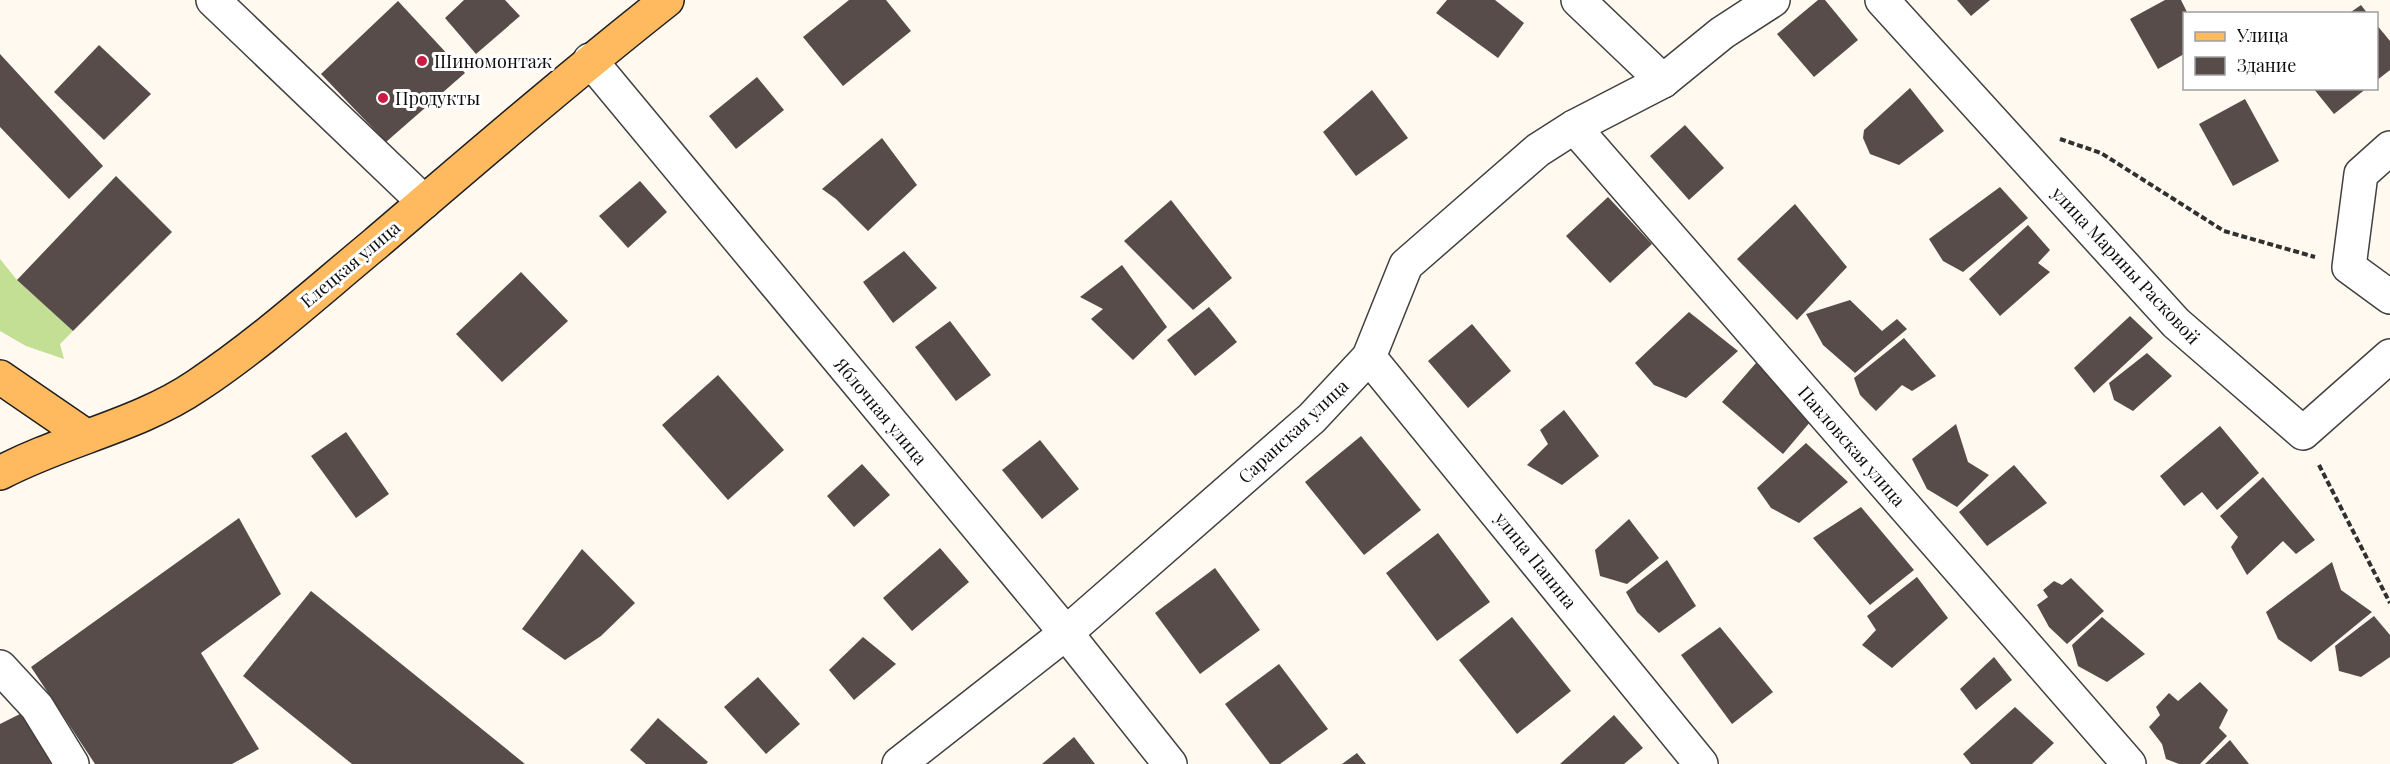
<svg xmlns="http://www.w3.org/2000/svg" width="2390" height="764" viewBox="0 0 2390 764" font-family="'Playfair Display',serif">
<style>
.forest{fill:#c3df93}
.building{fill:#574c49}
.lines{fill:none;stroke-linecap:round;stroke-linejoin:round}
.minor-casing{stroke:#414141;stroke-width:36}
.major-casing{stroke:#1f1f1f;stroke-width:36}
.path{stroke:#303030;stroke-width:4;stroke-dasharray:6 3;stroke-linecap:butt}
.minor{stroke:#fff;stroke-width:33}
.major{stroke:#ffba5f;stroke-width:33}
.poi-dot{fill:#c91b43;stroke:#fff;stroke-width:2}
.labels{text-anchor:middle;dominant-baseline:central;stroke-width:6;stroke-linejoin:round;paint-order:stroke}
.poi-label{font-size:18px;fill:#0e0e0e;stroke:#fff;text-anchor:start}
.street-label{font-size:18px;fill:#0e0e0e;stroke:#fff}
</style>
<rect width="100%" height="100%" fill="#fff9ef"/>
<polygon class="forest" points="0,259 17,280 73,331 60,344 64,359 26,346 0,331"/>
<g class="building">
<polygon points="464,0 505,0 520,16 476,54 445,18"/>
<polygon points="849,0 886,0 911,31 843,86 803,37"/>
<polygon points="1447,0 1495,0 1524,23 1498,58 1436,13"/>
<polygon points="1818,0 1825,0 1858,40 1814,77 1777,34"/>
<polygon points="1957,0 1990,0 1971,16"/>
<polygon points="2165,0 2181,0 2188,14 2184,14 2184,54 2158,69 2130,19"/>
<polygon points="398,1 465,73 386,142 321,74"/>
<polygon points="2361,5 2368,14 2348,14"/>
<polygon points="2376,24 2390,41 2390,70 2376,81"/>
<polygon points="99,45 151,94 104,140 54,92"/>
<polygon points="0,54 103,166 69,199 0,127"/>
<polygon points="757,77 784,110 736,149 709,116"/>
<polygon points="1910,88 1944,131 1899,165 1870,154 1863,138 1864,130"/>
<polygon points="2313,88 2367,88 2334,114"/>
<polygon points="1372,90 1408,138 1356,176 1323,132"/>
<polygon points="2245,99 2279,161 2233,186 2199,124"/>
<polygon points="1685,125 1724,168 1689,200 1650,156"/>
<polygon points="882,138 917,185 868,231 836,199 822,189"/>
<polygon points="116,176 172,232 73,331 17,280"/>
<polygon points="640,181 667,212 628,248 599,216"/>
<polygon points="2000,187 2028,218 1963,272 1943,261 1929,239"/>
<polygon points="1608,197 1652,244 1610,283 1566,236"/>
<polygon points="1171,200 1232,278 1193,310 1124,241"/>
<polygon points="1795,204 1847,267 1797,320 1737,259"/>
<polygon points="2028,225 2050,250 2038,263 2050,272 2000,316 1969,279"/>
<polygon points="904,251 937,288 893,323 863,282"/>
<polygon points="1122,265 1167,327 1133,360 1091,319 1103,309 1080,297"/>
<polygon points="521,272 568,321 502,382 456,334"/>
<polygon points="1850,300 1882,331 1897,319 1907,329 1855,373 1823,345 1806,314"/>
<polygon points="1209,307 1237,342 1195,376 1167,340"/>
<polygon points="1689,312 1738,351 1686,398 1654,385 1635,363"/>
<polygon points="2130,316 2153,338 2094,393 2074,368"/>
<polygon points="950,321 991,375 956,401 915,347"/>
<polygon points="1472,324 1511,371 1468,408 1428,361"/>
<polygon points="1904,338 1936,376 1912,391 1902,385 1876,411 1860,395 1854,378"/>
<polygon points="2147,353 2172,376 2133,411 2114,400 2109,383"/>
<polygon points="1756,363 1816,415 1783,454 1722,402"/>
<polygon points="718,375 784,450 728,500 662,425"/>
<polygon points="1564,410 1599,456 1562,485 1527,465 1548,444 1540,430"/>
<polygon points="1956,424 1968,462 1989,475 1957,507 1927,489 1912,459"/>
<polygon points="2220,426 2259,473 2217,510 2202,492 2184,506 2160,476"/>
<polygon points="346,432 389,494 356,518 311,456"/>
<polygon points="1361,436 1421,510 1364,555 1305,482"/>
<polygon points="1040,440 1079,489 1042,519 1002,470"/>
<polygon points="1806,443 1848,482 1799,523 1771,508 1757,488"/>
<polygon points="862,464 890,495 854,527 827,496"/>
<polygon points="2014,465 2047,503 1987,546 1959,512"/>
<polygon points="2263,477 2315,540 2296,554 2283,541 2247,575 2231,547 2238,537 2220,516"/>
<polygon points="1861,507 1914,570 1870,605 1813,538"/>
<polygon points="239,518 281,594 201,653 259,749 232,764 95,764 31,667"/>
<polygon points="1629,519 1659,558 1627,584 1600,576 1595,550"/>
<polygon points="1438,533 1490,602 1437,641 1386,573"/>
<polygon points="940,548 969,582 912,631 883,598"/>
<polygon points="582,549 635,603 601,636 565,660 522,629"/>
<polygon points="1667,560 1696,606 1659,633 1637,612 1626,592"/>
<polygon points="2332,562 2341,590 2372,612 2311,662 2278,639 2266,612"/>
<polygon points="1215,568 1260,630 1200,674 1155,613"/>
<polygon points="1917,577 1948,618 1892,668 1862,645 1876,630 1867,616"/>
<polygon points="2071,578 2104,611 2067,644 2049,627 2037,605 2048,597 2043,590 2054,581 2062,585"/>
<polygon points="311,591 525,764 352,764 243,676"/>
<polygon points="2374,616 2390,635 2390,657 2361,677 2339,671 2335,646"/>
<polygon points="1512,617 1571,691 1517,734 1459,660"/>
<polygon points="2102,617 2145,654 2107,682 2078,666 2072,645"/>
<polygon points="1720,627 1773,692 1732,724 1681,655"/>
<polygon points="863,637 896,664 854,700 829,670"/>
<polygon points="1994,657 2012,680 1976,710 1960,689"/>
<polygon points="1279,664 1328,729 1280,764 1270,764 1225,704"/>
<polygon points="758,677 800,724 766,754 724,707"/>
<polygon points="2200,682 2228,710 2219,728 2227,736 2200,764 2179,764 2166,759 2162,744 2149,727 2160,715 2156,707 2169,693 2178,701"/>
<polygon points="2015,707 2054,743 2032,764 1971,764 1963,754"/>
<polygon points="24,712 51,764 0,764 0,724"/>
<polygon points="1614,715 1643,748 1624,764 1560,764"/>
<polygon points="658,718 708,762 706,764 646,764 630,750"/>
<polygon points="1074,737 1095,764 1042,764"/>
<polygon points="2230,740 2249,764 2205,764"/>
<polygon points="1357,753 1366,764 1342,764"/>
</g>
<g class="lines">
<g class="minor-casing">
<g id="minor">
<polyline points="213,0 424,202"/>
<polyline points="1578,0 1663,81"/>
<polyline points="1882,0 2176,323 2303,433 2390,356"/>
<polyline points="590,60 1066,633 1170,764"/>
<polyline points="1574,127 2129,764"/>
<polyline points="2390,148 2361,174 2349,267 2390,297"/>
<polyline points="1369,357 1701,764"/>
<polyline points="0,667 37,707 72,764"/>
<polyline points="899,764 1066,633 1312,418 1369,357 1406,265 1538,150 1574,127 1663,81 1722,33 1773,0"/>
</g>
</g>
<g class="major-casing">
<g id="major">
<polyline points="0,377 86,436"/>
<path d="M0,473C64,439 138,426 198,385C261,343 317,292 375,244C471,162 567,79 667,0"/>
</g>
</g>
<g class="path">
<polyline points="2060,139 2101,153 2224,231 2315,257"/>
<polyline points="2319,465 2390,603"/>
</g>
<use href="#minor" class="minor"/>
<use href="#major" class="major"/>
</g>
<g class="poi-dot">
<circle cx="422" cy="61" r="6"/>
<circle cx="383" cy="98" r="6"/>
</g>
<g class="labels">
<g class="poi-label">
<text x="434" y="61">Шиномонтаж</text>
<text x="395" y="98">Продукты</text>
</g>
<g class="street-label">
<text transform="translate(350 264) rotate(-40)">Елецкая улица</text>
<text transform="translate(2126 265) rotate(47)">улица Марины Расковой</text>
<text transform="translate(881 411) rotate(50)">Яблочная улица</text>
<text transform="translate(1293 431) rotate(-43)">Саранская улица</text>
<text transform="translate(1852 446) rotate(49)">Павловская улица</text>
<text transform="translate(1536 560) rotate(51)">улица Панина</text>
</g>
</g>
<rect x="2183" y="12" width="195" height="78" fill="#ffffff" stroke="#9f9f9f" stroke-width="1.5"/>
<rect x="2195" y="32" width="30" height="9" fill="#ffba5f" stroke="#9f9f9f" stroke-width="1.5"/>
<text x="2237" y="42" font-size="18" fill="#0e0e0e">Улица</text>
<rect x="2195" y="57" width="30" height="18" fill="#574c49" stroke="#9f9f9f" stroke-width="1.5"/>
<text x="2237" y="72" font-size="18" fill="#0e0e0e">Здание</text>
</svg>
